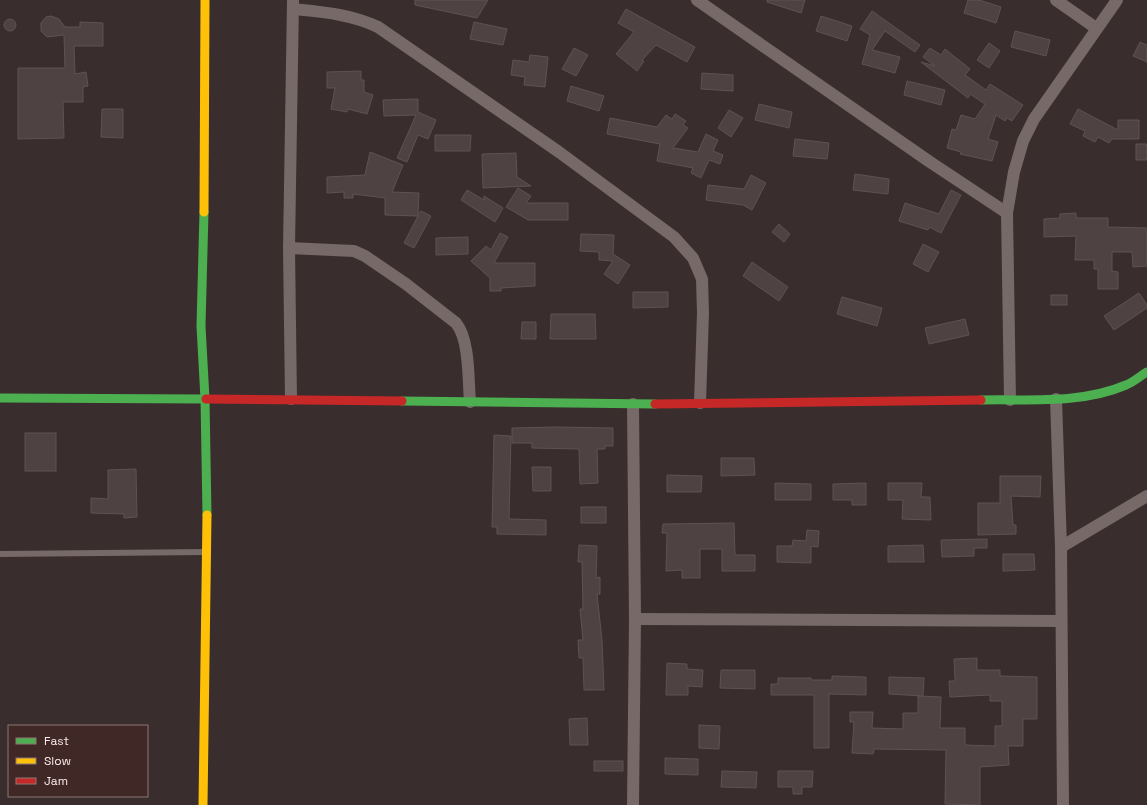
<svg xmlns="http://www.w3.org/2000/svg" width="1147" height="805" viewBox="0 0 1147 805" font-family="'Space Grotesk',sans-serif">
<style>
.building{fill:#4f4242;stroke:#5e5252}
.lines{fill:none;stroke-linecap:round;stroke-linejoin:round}
.lane{stroke:#766968;stroke-width:6}
.street{stroke:#766968;stroke-width:12}
.fast{stroke:#4caf50;stroke-width:9}
.slow{stroke:#ffc107;stroke-width:9}
.jam{stroke:#c62828;stroke-width:9}
</style>
<rect width="100%" height="100%" fill="#3a2d2d"/>
<g class="building">
<polygon points="415,0 488,0 477,18 415,5"/>
<polygon points="767,0 805,0 801,13 767,2"/>
<polygon points="968,0 979,0 1001,7 996,23 964,13"/>
<polygon points="626,9 695,47 687,62 656,45 642,60 644,61 637,71 616,54 634,32 618,23"/>
<polygon points="872,11 920,45 915,52 885,31 872,50 900,57 895,73 862,64 870,35 860,29"/>
<polygon points="51,16 59,19 65,27 80,27 80,22 103,23 103,46 74,46 75,74 86,72 88,86 83,87 83,102 63,102 64,138 18,139 18,68 65,68 64,35 47,37 41,31 41,23 46,17"/>
<polygon points="821,16 852,26 847,41 816,31"/>
<circle cx="10" cy="25" r="6"/>
<polygon points="474,22 507,29 503,45 470,39"/>
<polygon points="1015,31 1050,40 1046,56 1011,47"/>
<polygon points="1140,42 1147,45 1147,62 1133,56"/>
<polygon points="989,43 1000,51 989,68 977,60"/>
<polygon points="574,48 588,55 576,76 562,69"/>
<polygon points="930,48 941,55 945,49 970,69 965,75 986,90 990,84 1023,105 1012,121 1007,118 1005,121 996,115 988,139 998,142 992,161 960,154 961,152 947,148 952,129 956,130 961,115 975,119 985,104 970,94 968,98 921,62 935,66 923,57"/>
<polygon points="530,55 548,57 545,87 524,85 525,77 511,75 513,60 529,62"/>
<polygon points="361,71 361,80 364,80 364,92 373,95 367,114 348,109 347,112 331,109 335,88 327,88 327,72"/>
<polygon points="702,73 733,75 733,91 701,89"/>
<polygon points="907,81 945,90 941,105 904,95"/>
<polygon points="571,86 604,96 599,111 567,101"/>
<polygon points="418,99 418,112 436,120 428,139 418,135 407,162 397,158 416,115 384,116 383,100"/>
<polygon points="759,104 792,112 789,128 755,120"/>
<polygon points="102,109 123,109 123,138 101,137"/>
<polygon points="1078,109 1118,130 1118,120 1139,120 1139,139 1112,139 1109,143 1098,137 1095,142 1083,136 1085,131 1070,124"/>
<polygon points="729,110 743,118 731,137 718,128"/>
<polygon points="675,114 686,121 683,125 688,128 673,148 698,152 706,134 718,140 713,151 723,155 720,164 709,160 701,178 691,173 693,168 657,161 660,144 607,134 610,118 657,127 666,115 672,119"/>
<polygon points="435,135 471,135 470,151 435,151"/>
<polygon points="795,139 829,143 827,159 793,156"/>
<rect x="1136" y="144" width="11" height="16"/>
<polygon points="370,152 403,165 392,192 419,193 418,215 421,211 431,216 414,248 404,243 418,216 385,215 385,198 353,194 353,198 344,198 344,192 327,193 327,177 365,175"/>
<polygon points="516,153 517,177 531,186 483,188 482,154"/>
<polygon points="855,174 889,179 888,194 853,190"/>
<polygon points="751,175 766,183 752,210 743,205 706,200 708,185 744,189"/>
<polygon points="518,188 531,196 526,203 568,203 568,220 528,220 506,207"/>
<polygon points="467,190 484,200 484,196 503,208 495,222 461,200"/>
<polygon points="951,190 961,195 941,233 929,227 928,230 899,221 905,203 939,214"/>
<polygon points="1076,213 1076,218 1108,218 1108,227 1147,228 1147,266 1133,267 1132,252 1112,252 1112,271 1118,272 1118,289 1098,289 1098,269 1094,269 1094,260 1075,260 1076,236 1044,237 1044,219 1060,218 1060,214"/>
<polygon points="779,224 790,234 784,242 772,232"/>
<polygon points="500,233 508,237 494,263 535,263 535,286 501,288 501,291 490,291 490,278 471,261 486,246 491,250"/>
<polygon points="581,234 614,235 613,254 630,265 618,284 604,274 613,261 599,260 599,252 580,251"/>
<polygon points="468,237 468,254 436,255 436,238"/>
<polygon points="923,244 939,252 928,272 913,264"/>
<polygon points="752,262 788,287 779,301 743,276"/>
<polygon points="633,292 668,292 668,307 633,308"/>
<polygon points="1139,293 1147,305 1147,308 1114,330 1104,316"/>
<rect x="1051" y="295" width="16" height="10"/>
<polygon points="842,297 882,308 877,326 837,314"/>
<polygon points="551,314 595,314 596,339 550,339"/>
<polygon points="965,319 969,335 929,344 925,328"/>
<polygon points="522,322 536,322 536,339 521,339"/>
<polygon points="555,427 613,428 613,446 605,446 605,449 597,449 598,483 580,484 579,449 532,448 532,443 512,443 512,428"/>
<rect x="25" y="433" width="31" height="38"/>
<polygon points="494,435 511,436 509,519 546,520 546,535 497,534 497,527 492,527"/>
<polygon points="721,458 754,458 755,475 721,476"/>
<polygon points="532,467 551,467 551,491 533,491"/>
<polygon points="136,469 137,517 124,518 124,514 91,513 91,498 108,499 108,470"/>
<polygon points="667,475 702,476 701,492 667,492"/>
<polygon points="1000,476 1041,476 1040,497 1011,496 1013,525 1016,525 1016,534 978,535 978,503 1000,503"/>
<polygon points="775,483 811,484 811,500 775,500"/>
<polygon points="866,483 866,505 852,505 852,500 833,500 833,484"/>
<polygon points="888,483 922,483 921,497 930,497 931,520 902,519 903,500 888,500"/>
<rect x="581" y="507" width="25" height="16"/>
<polygon points="734,523 735,555 755,555 755,571 722,571 722,549 700,549 700,578 682,578 682,570 666,571 667,533 662,533 663,524"/>
<polygon points="807,530 819,531 818,547 811,546 811,563 777,562 777,546 792,546 793,540 806,541"/>
<polygon points="987,539 987,548 974,548 974,556 942,557 941,540"/>
<polygon points="579,545 597,546 596,578 600,577 600,594 597,594 602,640 604,690 584,690 583,658 579,658 578,640 583,640 580,609 583,609 582,562 578,562"/>
<polygon points="923,545 924,562 888,562 888,546"/>
<polygon points="1003,554 1034,554 1035,570 1003,571"/>
<polygon points="977,658 977,670 1000,670 1000,676 1037,677 1037,719 1023,719 1023,746 1008,746 1009,765 980,767 980,805 945,804 946,750 874,749 873,754 852,753 854,722 850,722 850,712 873,712 872,728 903,729 903,713 918,713 918,696 941,697 940,728 965,728 965,745 995,746 995,726 1002,726 1002,701 990,701 990,695 950,697 949,681 955,681 954,659"/>
<polygon points="667,663 687,664 687,669 703,670 702,687 688,686 688,695 666,695"/>
<polygon points="721,670 755,670 755,689 720,688"/>
<polygon points="832,676 866,677 866,695 829,694 829,748 814,748 814,695 771,695 771,684 778,684 778,678 811,678 811,680 832,680"/>
<polygon points="889,677 924,678 923,696 889,694"/>
<polygon points="587,718 588,745 570,745 569,719"/>
<polygon points="699,725 720,726 719,749 699,748"/>
<polygon points="665,758 698,759 698,775 665,774"/>
<rect x="594" y="761" width="29" height="10"/>
<polygon points="722,771 757,772 756,788 721,787"/>
<polygon points="778,771 813,771 812,787 802,787 802,794 793,794 793,787 778,787"/>
</g>
<g class="lines">
<polyline class="lane" points="0,554 206,552"/>
<g class="street">
<polyline points="697,0 930,162 1007,213"/>
<polyline points="1056,0 1096,28"/>
<path d="M293,9C323,12 351,14 378,27L559,152L674,237L693,258L702,279L703,313L700,403"/>
<path d="M289,248L354,251L365,256L406,284L456,323C470,340 468,380 470,402"/>
<polyline points="291,399 289,248 293,0"/>
<polyline points="1056,399 1061,547 1063,805"/>
<polyline points="1010,400 1007,213 1014,172 1023,141 1034,119 1117,0"/>
<polyline points="1061,547 1147,496"/>
<polyline points="635,619 1061,621"/>
<polyline points="633,805 635,619 633,404"/>
</g>
<g class="fast">
<polyline points="204,212 201,326 205,399 207,515"/>
<polyline points="0,398 206,399"/>
<path d="M981,400C1029,399 1082,404 1126,385C1134,382 1140,376 1147,372"/>
<polyline points="402,401 655,404"/>
</g>
<g class="slow">
<polyline points="204,212 205,0"/>
<polyline points="203,805 207,515"/>
</g>
<g class="jam">
<polyline points="206,399 402,401"/>
<polyline points="655,404 981,400"/>
</g>
</g>
<rect x="8" y="725" width="140" height="72" fill="#402827" stroke="#8b7675"/>
<rect x="16" y="738" width="20" height="6" fill="#4caf50" stroke="#8b7675"/>
<text x="44" y="745" font-size="12" fill="#fcebea">Fast</text>
<rect x="16" y="758" width="20" height="6" fill="#ffc107" stroke="#8b7675"/>
<text x="44" y="765" font-size="12" fill="#fcebea">Slow</text>
<rect x="16" y="778" width="20" height="6" fill="#c62828" stroke="#8b7675"/>
<text x="44" y="785" font-size="12" fill="#fcebea">Jam</text>
</svg>
